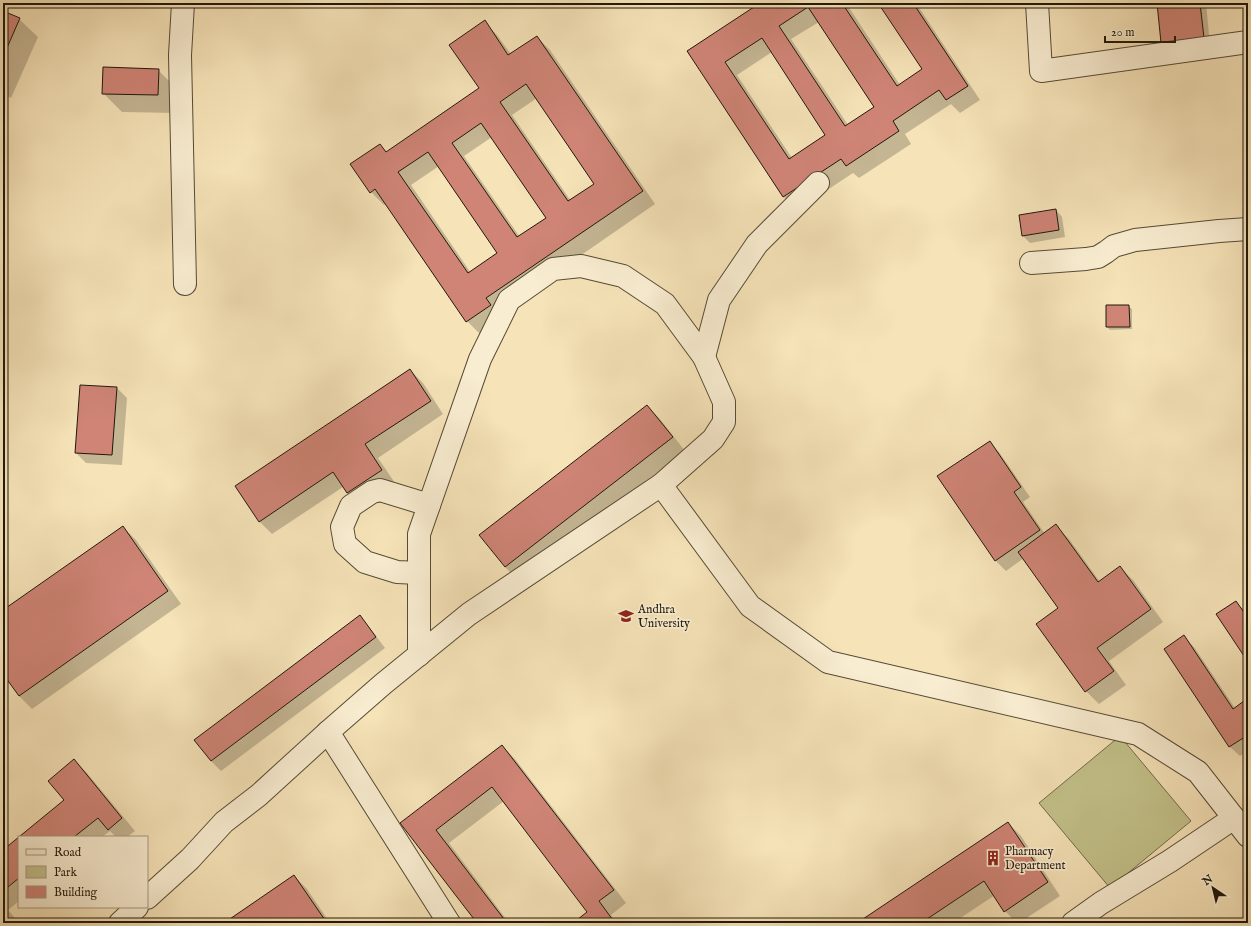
<svg xmlns="http://www.w3.org/2000/svg" width="1251" height="926" viewBox="0 0 1251 926" font-family="'IM FELL English',serif">
<style>
.green{fill:#c3c18a;stroke:#726c4a}
.shadow{fill:#0003;fill-rule:evenodd}
.building{fill:#cf8476;stroke:#21180b;fill-rule:evenodd}
.lines{fill:none;stroke-linecap:round;stroke-linejoin:round}
.minor-casing{stroke:#564b36;stroke-width:24}
.minor{stroke:#f9edd1;stroke-width:22}
.labels{text-anchor:middle;dominant-baseline:central;stroke-width:3.5;stroke-linejoin:round;paint-order:stroke}
.poi-label{font-size:12px;fill:#21180b;stroke:#f9edd1;text-anchor:start}
</style>
<rect width="100%" height="100%" fill="#f6e3b8"/>
<filter id="stains"><feTurbulence type="fractalNoise" baseFrequency=".005" numOctaves="4"/><feColorMatrix values="0 0 0 0 .2 0 0 0 0 .09 0 0 0 0 .02 0 0 0 .5 -.17"/></filter>
<radialGradient id="worn" r=".72"><stop offset=".6" stop-color="#630" stop-opacity="0"/><stop offset="1" stop-color="#630" stop-opacity=".3"/></radialGradient>
<polygon class="green" points="1120,736 1191,821 1110,888 1039,803"/>
<g class="shadow">
<path d="M762,3H853L848,6L900,85L924,69L880,3H916L980,100L960,113L951,104L905,134L911,144L859,178L853,173L797,210L784,197L688,51ZM819,22L875,108L848,125L791,39ZM772,52L827,135L792,158L737,75Z"/>
<polygon points="1158,3 1206,3 1210,45 1169,49 1162,43"/>
<polygon points="3,12 19,19 38,37 11,98 3,94"/>
<path d="M484,22L497,35L511,54L537,37L550,50L655,204L499,312L480,334L467,321L386,204L384,205L371,192L352,164L379,145L387,152L480,89ZM537,98L596,184L571,201L512,115ZM492,137L547,218L520,237L464,156ZM439,166L499,254L471,273L411,185Z"/>
<polygon points="158,70 176,88 176,113 122,112 103,93"/>
<polygon points="1056,210 1062,217 1065,237 1030,243 1023,236 1020,216"/>
<polygon points="1107,306 1128,306 1132,309 1132,329 1110,330 1107,327"/>
<polygon points="410,370 423,383 443,414 378,458 395,483 360,506 347,493 343,487 272,534 259,521"/>
<polygon points="117,388 127,398 122,465 86,463 76,453"/>
<polygon points="647,406 660,419 685,451 518,580 505,567"/>
<polygon points="989,442 999,452 1030,497 1023,502 1045,534 1056,526 1069,539 1100,582 1120,567 1133,580 1163,622 1109,661 1126,685 1099,704 1086,691 1038,624 1060,608 1024,558 1006,571 996,561 939,476"/>
<polygon points="123,527 136,540 181,604 32,709 19,696 3,673 3,611"/>
<polygon points="1236,602 1248,615 1248,661"/>
<polygon points="359,617 369,627 385,648 221,771 211,761 195,740"/>
<polygon points="1184,637 1194,647 1235,708 1248,700 1248,751 1240,756 1230,747 1165,649"/>
<polygon points="502,746 515,759 626,903 611,915 617,923 575,923 589,912 504,801 449,843 509,923 479,923 402,823"/>
<polygon points="74,760 87,773 135,831 127,837 116,837 110,831 102,837 20,837 65,800"/>
<polygon points="1008,823 1021,836 1060,896 1019,923 1017,923 1005,911 995,895 953,923 858,923"/>
<polygon points="19,838 19,901 8,910 19,923 3,923 3,851"/>
<polygon points="294,876 307,889 330,923 226,923"/>
</g>
<g class="building">
<path d="M760,3H842L897,86L922,69L878,3H913L968,86L946,100L939,90L893,121L899,131L846,166L841,159L783,197L687,51ZM808,7L874,107L845,126L779,26ZM762,38L825,135L789,159L725,62Z"/>
<polygon points="1157,3 1200,3 1204,38 1161,43"/>
<polygon points="3,11 20,18 3,57"/>
<path d="M485,20L508,55L537,36L643,191L486,298L491,305L466,322L375,189L370,193L350,164L380,144L386,152L479,88L449,45ZM526,84L594,184L568,201L500,102ZM481,123L546,218L517,237L452,143ZM428,152L497,253L468,273L398,172Z"/>
<polygon points="103,67 159,69 158,95 102,94"/>
<polygon points="1056,209 1059,230 1022,236 1019,215"/>
<polygon points="1106,305 1129,305 1130,327 1106,327"/>
<polygon points="410,369 431,401 365,444 382,470 347,493 333,472 259,522 235,486"/>
<polygon points="80,385 117,387 112,455 75,453"/>
<polygon points="647,405 673,437 505,567 479,535"/>
<polygon points="990,441 1021,487 1014,492 1040,530 995,561 937,476"/>
<polygon points="1056,524 1098,582 1120,566 1151,609 1097,648 1114,671 1085,692 1036,624 1058,608 1018,552"/>
<polygon points="123,526 168,591 19,696 3,674 3,610"/>
<polygon points="1236,601 1248,618 1248,662 1216,614"/>
<polygon points="360,615 376,637 211,761 194,740"/>
<polygon points="1184,635 1233,709 1248,698 1248,735 1229,747 1164,649"/>
<polygon points="502,745 614,890 599,901 615,923 573,923 587,912 492,787 436,830 507,923 477,923 400,823"/>
<polygon points="74,759 122,818 108,830 98,818 74,837 19,837 19,878 3,891 3,850 64,800 48,781"/>
<polygon points="1008,822 1048,882 1004,912 984,881 921,923 857,923"/>
<polygon points="294,875 327,923 224,923"/>
</g>
<g class="lines">
<g class="minor-casing">
<g id="minor">
<polyline points="183,3 180,55 185,284"/>
<polyline points="1037,3 1041,71 1248,42"/>
<polyline points="1031,263 1086,259 1098,257 1106,252 1114,246 1135,240 1219,231 1248,229"/>
<polyline points="704,357 719,300 757,244 818,183"/>
<polyline points="419,573 397,572 365,562 345,544 342,527 351,506 372,492 380,490 429,505"/>
<polyline points="419,655 419,534 480,359 509,300 553,269 581,266 623,276 665,304 704,357 724,402 724,422 713,439 661,485"/>
<polyline points="328,732 449,923"/>
<polyline points="147,898 190,859 224,822 259,795 328,732 383,684 469,614 661,485 750,606 828,662 1138,734 1198,772 1248,836"/>
<polyline points="120,923 137,907"/>
<polyline points="1073,923 1101,903 1170,861 1234,818"/>
</g>
</g>
<use href="#minor" class="minor"/>
</g>
<defs>
<g id="university-bare" transform="scale(1.2)"><path d="M0-5L7-2L0 1L-7-2ZM-4 1L0 2.5L4 1V4Q0 6-4 4Z" fill="#8f2418" stroke="#f9edd1" stroke-width="2.5" paint-order="stroke"/></g>
<g id="building-bare" transform="scale(1.2)"><path d="M-4-6H4V6H1V3H-1V6H-4ZM-2.5-4.3h1.7v1.8h-1.7ZM.8-4.3h1.7v1.8H.8ZM-2.5-1h1.7V.8h-1.7ZM.8-1h1.7V.8H.8Z" fill="#8f2418" stroke="#f9edd1" stroke-width="2.5" paint-order="stroke"/></g>
</defs>
<g fill-rule="evenodd">
<use href="#university-bare" x="626" y="616"/>
<use href="#building-bare" x="993" y="858"/>
</g>
<g class="labels">
<g class="poi-label">
<text x="638" y="609">Andhra<tspan x="638" dy="14">University</tspan></text>
<text x="1005" y="851">Pharmacy<tspan x="1005" dy="14">Department</tspan></text>
</g>
</g>
<rect width="1251" height="926" fill="none" stroke="#f6e3b8" stroke-width="16"/>
<rect x="4" y="4" width="1243" height="918" fill="none" stroke="#21180b" stroke-width="2"/>
<rect x="8" y="8" width="1235" height="910" fill="none" stroke="#21180b"/>
<rect x="18" y="836" width="130" height="72" fill="#f9edd1" stroke="#a39882"/>
<rect x="26" y="849" width="20" height="6" fill="#f9edd1" stroke="#a39882"/>
<text x="54" y="856" font-size="12" fill="#21180b">Road</text>
<rect x="26" y="866" width="20" height="12" fill="#c3c18a" stroke="#a39882"/>
<text x="54" y="876" font-size="12" fill="#21180b">Park</text>
<rect x="26" y="886" width="20" height="12" fill="#cf8476" stroke="#a39882"/>
<text x="54" y="896" font-size="12" fill="#21180b">Building</text>
<g transform="translate(1213 888) rotate(325)" stroke="#f9edd1" stroke-width="3" paint-order="stroke">
<path d="M0-3L7 15L0 10L-7 15Z" fill="#21180b"/>
<text y="-6" font-size="11" font-weight="bold" text-anchor="middle" fill="#21180b">N</text>
</g>
<path d="M1105 36v6h70v-6" fill="none" stroke="#21180b" stroke-width="2"/>
<text x="1111" y="36" font-size="12" fill="#21180b" stroke="#f9edd1" stroke-width="3" paint-order="stroke">20 m</text>
<rect width="100%" height="100%" filter="url(#stains)"/>
<rect width="100%" height="100%" fill="url(#worn)"/>
</svg>
